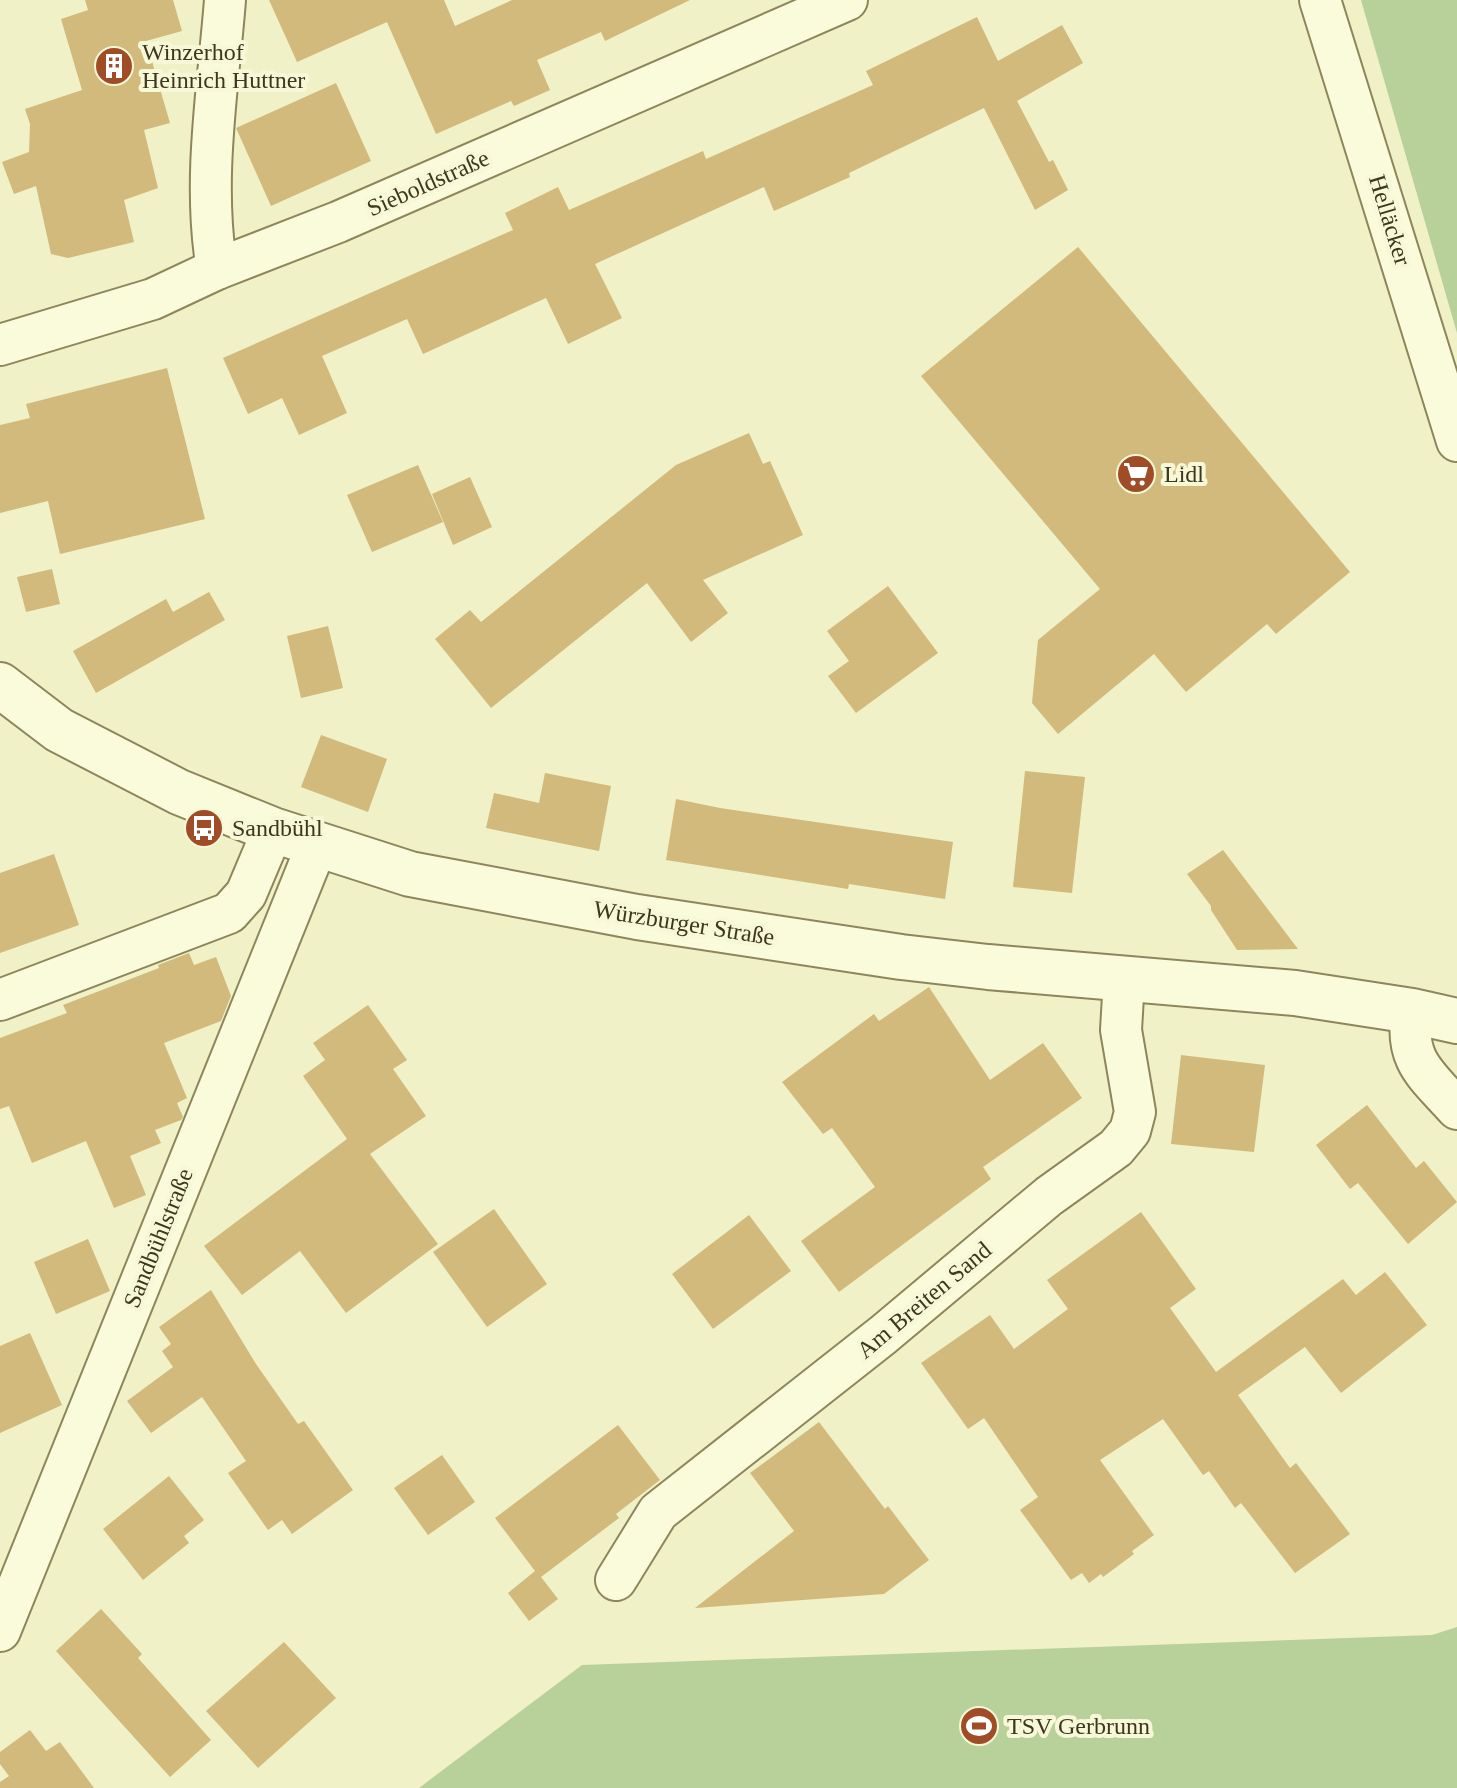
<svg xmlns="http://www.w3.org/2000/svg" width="1457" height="1788" viewBox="0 0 1457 1788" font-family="Georgia,serif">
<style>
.green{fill:#b8d099}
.building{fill:#d1ba7b}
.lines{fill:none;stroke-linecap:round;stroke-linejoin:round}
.minor-casing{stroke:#8e865b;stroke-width:44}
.tertiary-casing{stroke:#8e865b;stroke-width:48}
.minor{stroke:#fafbdb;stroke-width:40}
.tertiary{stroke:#fafbdb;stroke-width:44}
.labels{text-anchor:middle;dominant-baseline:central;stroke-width:8;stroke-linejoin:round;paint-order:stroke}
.poi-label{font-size:24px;fill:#3d371f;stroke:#f7f8d7;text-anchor:start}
.street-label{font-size:24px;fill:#3d371f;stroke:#f7f8d7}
</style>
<rect width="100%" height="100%" fill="#f0f1c7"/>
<g class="green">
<polygon points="1361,0 1457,0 1457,333"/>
<polygon points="1457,1627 1457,1788 419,1788 582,1665 1432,1635"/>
</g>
<g class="building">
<polygon points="85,0 173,0 182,31 146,41 170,123 144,130 158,188 124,200 134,242 68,258 51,254 36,186 14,194 2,162 29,152 30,124 25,109 82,90 61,19 88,10"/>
<polygon points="269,0 444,0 455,26 512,0 690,0 605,41 601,32 537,60 550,90 514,106 511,101 436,134 387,22 297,62"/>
<polygon points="977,17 998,61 1062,25 1083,63 1017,101 1049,162 1053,160 1068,190 1035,210 984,108 849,173 850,177 774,211 764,187 595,264 622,318 568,344 546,298 423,354 407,319 322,356 347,413 299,435 282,398 248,414 223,358 513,230 505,213 558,187 569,210 703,151 706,159 873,85 866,71"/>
<polygon points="336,83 371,161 271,206 236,128"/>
<polygon points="1078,247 1350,572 1276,634 1267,624 1186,692 1154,654 1058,734 1032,703 1038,640 1100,589 921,376"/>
<polygon points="167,368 205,519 60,554 48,501 0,513 0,425 30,418 26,404"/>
<polygon points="749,433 763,464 770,461 803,535 703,580 728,613 691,642 647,583 491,708 435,639 470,610 481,622 676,465"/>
<polygon points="418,465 443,522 372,552 347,495"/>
<polygon points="470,477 492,527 453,545 432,494"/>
<polygon points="52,569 60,604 26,612 17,577"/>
<polygon points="888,586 938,653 856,713 828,676 849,661 827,631"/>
<polygon points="209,592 225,620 96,693 73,651 166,599 173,612"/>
<polygon points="328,626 343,688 301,698 287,636"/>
<polygon points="321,735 387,759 368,812 301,787"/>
<polygon points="1025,771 1085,777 1072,893 1013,887"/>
<polygon points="545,773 611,786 599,851 486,828 494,793 539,803"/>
<polygon points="676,799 720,808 953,842 945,899 849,884 848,889 666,860"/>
<polygon points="1223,850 1298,949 1237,950 1211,910 1211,906 1187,874"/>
<polygon points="54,854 79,925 0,953 0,873"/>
<polygon points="189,953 194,965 216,957 231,996 221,1021 164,1043 187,1098 177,1103 183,1117 181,1120 155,1130 161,1143 130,1156 146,1195 114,1208 86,1141 32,1163 9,1106 0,1109 0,1038 67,1013 63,1005 159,968 158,965"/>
<polygon points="929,987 990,1080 1043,1043 1082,1098 983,1167 991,1179 839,1292 801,1241 875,1187 832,1128 823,1134 782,1082 874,1014 879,1021"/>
<polygon points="368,1005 407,1060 393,1069 426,1116 370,1154 438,1244 346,1313 300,1251 242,1295 204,1246 347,1139 303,1076 325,1060 313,1043"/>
<polygon points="1181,1055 1265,1065 1254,1152 1171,1144"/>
<polygon points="1367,1105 1416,1168 1424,1161 1457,1202 1408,1244 1358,1183 1350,1189 1316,1145"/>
<polygon points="494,1209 547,1284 487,1327 433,1252"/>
<polygon points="1141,1212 1196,1289 1170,1308 1216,1372 1343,1279 1356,1295 1385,1272 1427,1325 1341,1393 1305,1347 1238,1395 1290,1468 1296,1463 1350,1534 1295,1573 1241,1503 1235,1508 1209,1471 1203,1475 1163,1419 1100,1460 1154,1535 1132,1551 1134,1554 1103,1577 1101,1574 1089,1583 1082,1573 1071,1580 1020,1510 1038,1497 984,1418 968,1429 921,1363 990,1315 1014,1349 1068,1309 1047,1280"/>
<polygon points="749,1215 791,1271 713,1329 672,1274"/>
<polygon points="88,1239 110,1291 56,1314 34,1262"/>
<polygon points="211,1290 256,1364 298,1424 304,1421 353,1490 292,1534 282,1520 268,1530 228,1473 246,1461 202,1397 151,1433 127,1401 173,1367 162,1351 171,1344 159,1327"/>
<polygon points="30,1333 62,1405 0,1433 0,1346"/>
<polygon points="819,1422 885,1509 888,1506 929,1560 884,1594 695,1608 794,1531 750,1473"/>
<polygon points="618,1425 660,1480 616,1514 619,1518 541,1577 558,1599 529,1621 508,1593 535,1571 495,1518"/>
<polygon points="442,1455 475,1502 428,1535 394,1488"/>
<polygon points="169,1476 204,1520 184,1536 189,1543 143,1580 103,1529"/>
<polygon points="101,1609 142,1654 138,1658 211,1740 170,1777 56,1651"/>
<polygon points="284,1642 336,1698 258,1768 206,1711"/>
<polygon points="30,1730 46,1751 60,1742 94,1788 0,1788 0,1782 9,1776 0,1764 0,1752"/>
</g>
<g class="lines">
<g class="minor-casing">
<g id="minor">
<polyline points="1320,0 1457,441"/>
<path d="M217,269C202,181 218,89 225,0"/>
<polyline points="0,345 153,299 217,269 338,222 847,0"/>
<polyline points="0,1000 229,913 246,894 273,830"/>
<path d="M1412,1011C1404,1061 1426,1074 1457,1109"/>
<polyline points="616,1580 658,1512 883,1335 1049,1196 1116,1148 1130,1131 1135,1112 1121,1030 1124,979"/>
<polyline points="0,1631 317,845"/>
</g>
</g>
<g class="tertiary-casing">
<polyline id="tertiary" points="0,685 59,730 179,792 273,830 410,874 637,917 901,957 988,967 1295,993 1412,1011 1457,1021"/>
</g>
<use href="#minor" class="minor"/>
<use href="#tertiary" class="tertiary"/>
</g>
<defs>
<g id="building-disc" transform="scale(2)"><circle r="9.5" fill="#a04c27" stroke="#f7f8d7"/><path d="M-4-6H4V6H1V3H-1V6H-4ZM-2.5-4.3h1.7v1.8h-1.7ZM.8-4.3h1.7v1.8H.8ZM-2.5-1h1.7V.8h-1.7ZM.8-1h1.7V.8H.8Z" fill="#fff"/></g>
<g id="supermarket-disc" transform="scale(2)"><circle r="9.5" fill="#a04c27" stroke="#f7f8d7"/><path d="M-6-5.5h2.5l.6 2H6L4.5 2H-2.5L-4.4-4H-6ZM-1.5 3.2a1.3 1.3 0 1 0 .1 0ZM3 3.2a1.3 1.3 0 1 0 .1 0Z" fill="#fff"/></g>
<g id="bus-disc" transform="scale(2)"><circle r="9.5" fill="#a04c27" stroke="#f7f8d7"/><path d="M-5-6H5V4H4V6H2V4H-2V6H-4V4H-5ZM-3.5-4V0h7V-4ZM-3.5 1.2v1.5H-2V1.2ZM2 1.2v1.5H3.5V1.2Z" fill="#fff"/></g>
<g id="stadium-disc" transform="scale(2)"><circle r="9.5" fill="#a04c27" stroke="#f7f8d7"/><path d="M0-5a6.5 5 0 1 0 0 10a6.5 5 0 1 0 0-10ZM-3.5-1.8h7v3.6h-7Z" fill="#fff"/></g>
</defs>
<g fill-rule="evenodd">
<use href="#building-disc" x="114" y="66"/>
<use href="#supermarket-disc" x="1136" y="474"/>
<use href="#bus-disc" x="204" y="828"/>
<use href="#stadium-disc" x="979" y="1726"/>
</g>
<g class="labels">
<g class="poi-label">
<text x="142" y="52">Winzerhof<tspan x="142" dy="28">Heinrich Huttner</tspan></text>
<text x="1164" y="474">Lidl</text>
<text x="232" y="828">Sandbühl</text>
<text x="1007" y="1726">TSV Gerbrunn</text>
</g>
<g class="street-label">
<text transform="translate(428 183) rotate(-24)">Sieboldstraße</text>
<text transform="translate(1390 220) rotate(73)">Helläcker</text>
<text transform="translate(684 923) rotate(9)">Würzburger Straße</text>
<text transform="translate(158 1238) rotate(-68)">Sandbühlstraße</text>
<text transform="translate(924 1300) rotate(-40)">Am Breiten Sand</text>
</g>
</g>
</svg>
